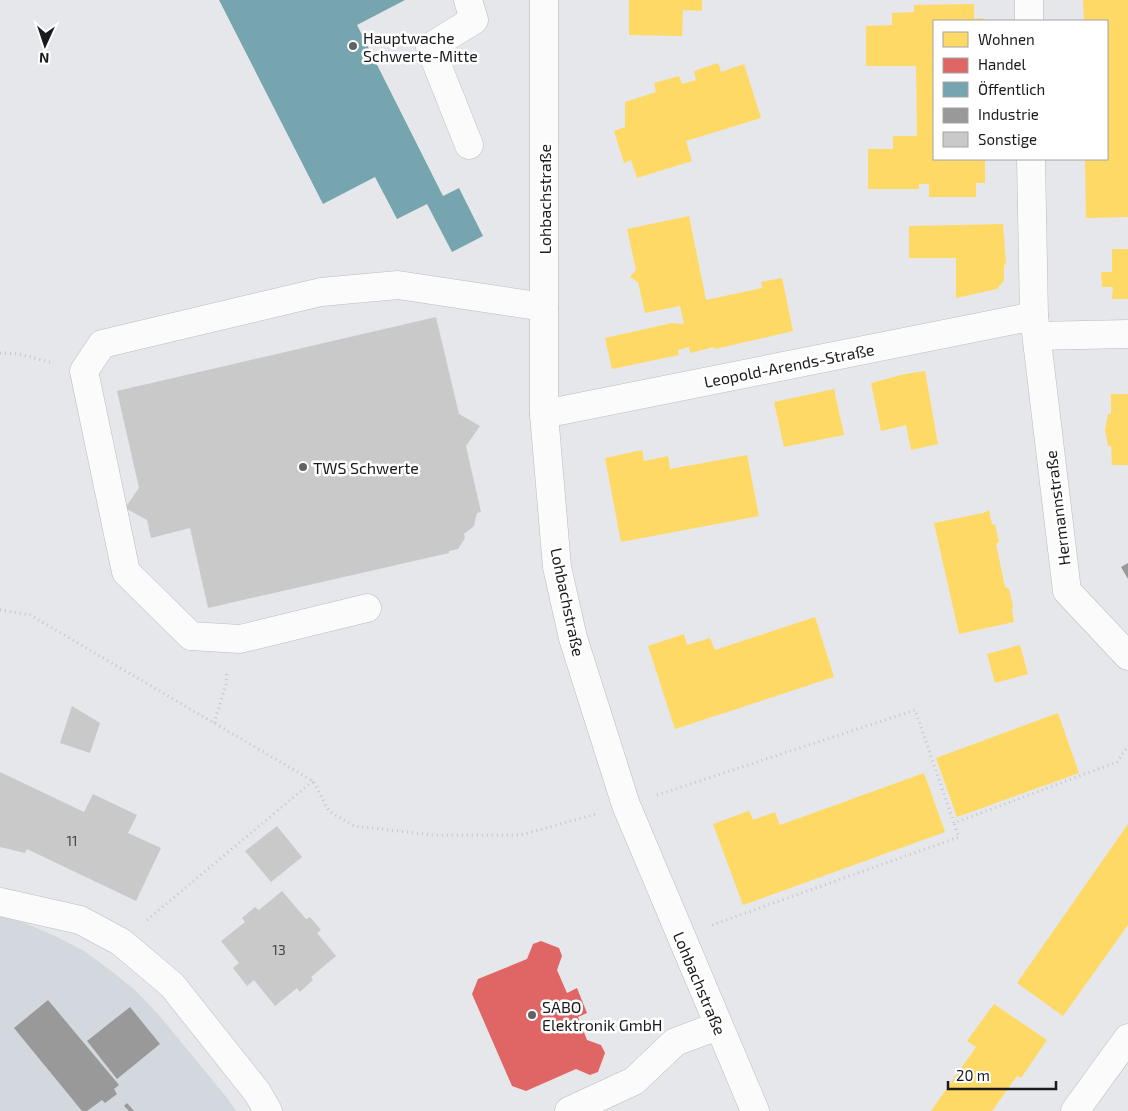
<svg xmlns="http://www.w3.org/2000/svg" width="1128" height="1111" viewBox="0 0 1128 1111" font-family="'Exo 2',sans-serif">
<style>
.built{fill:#d3d8df}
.homes{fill:#ffd966}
.shops{fill:#e06666}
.public{fill:#76a5af}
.industry{fill:#999}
.building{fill:#c9c9ca}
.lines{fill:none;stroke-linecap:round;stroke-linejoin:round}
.minor-casing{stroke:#bbbcbe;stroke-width:29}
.path{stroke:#c5c6c7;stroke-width:3;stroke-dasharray:1 4;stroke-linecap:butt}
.minor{stroke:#fbfbfc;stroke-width:28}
.poi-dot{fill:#616264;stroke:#fff;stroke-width:2}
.labels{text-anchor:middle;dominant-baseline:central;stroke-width:5;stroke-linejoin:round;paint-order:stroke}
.number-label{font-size:14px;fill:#464648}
.poi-label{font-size:16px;fill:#1a1b1c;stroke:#fff;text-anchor:start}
.street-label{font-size:16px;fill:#1a1b1c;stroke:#fff}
</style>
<rect width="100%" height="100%" fill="#e5e7ea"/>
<polygon class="built" points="0,916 25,923 55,936 84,951 110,970 135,990 158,1014 227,1098 236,1111 0,1111"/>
<g class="homes">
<polygon points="629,0 702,0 702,11 683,10 682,36 629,35"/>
<polygon points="1083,0 1128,0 1128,217 1086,218 1085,159 1107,159 1107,21 1084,21"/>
<polygon points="974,4 974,19 983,18 983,21 934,21 934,159 985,159 985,183 976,183 976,197 929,197 929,184 919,184 919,189 868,189 868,149 893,149 893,136 917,136 916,66 866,66 866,26 892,25 892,13 914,12 914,5"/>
<polygon points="718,63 721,72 744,64 761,118 686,141 692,161 637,178 631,160 624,163 614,131 625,127 625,102 656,92 654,83 679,76 682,84 696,80 694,71"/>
<polygon points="689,216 706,300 762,288 761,282 782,278 793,331 715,349 714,347 690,353 689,347 678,350 679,355 612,369 605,338 672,323 684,324 680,306 645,313 638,282 630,277 636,270 627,229"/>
<polygon points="1003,224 1006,264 1004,265 1004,280 997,289 956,298 956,258 909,258 909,226"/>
<polygon points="1112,249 1128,249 1128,299 1112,299 1113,287 1102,287 1101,272 1112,272"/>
<polygon points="925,371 938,444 911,450 906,425 881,431 871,383 905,374"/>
<polygon points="834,389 844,435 784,447 774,402"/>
<polygon points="1111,394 1128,394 1128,465 1112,465 1111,446 1108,446 1105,430 1108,414 1111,414"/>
<polygon points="642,450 644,461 668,456 670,469 747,455 759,516 621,542 605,458"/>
<polygon points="989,510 992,524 995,525 999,542 996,544 1005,587 1009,589 1013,606 1012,610 1014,622 959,634 934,523 983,513"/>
<polygon points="815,617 834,677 675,729 648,646 684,634 687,645 710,638 715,650"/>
<polygon points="1020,645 1028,674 995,683 987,654"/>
<polygon points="1058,713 1079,773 957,817 936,758"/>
<polygon points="924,773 945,832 743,905 713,824 749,811 753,820 775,812 780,825"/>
<polygon points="1128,824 1128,925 1063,1016 1017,983"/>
<polygon points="994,1004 1047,1040 1021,1078 1017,1076 992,1111 931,1111 976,1047 967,1041"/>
</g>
<polygon class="shops" points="541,941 559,948 562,956 557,970 567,993 577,988 587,1013 578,1017 587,1040 601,1045 605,1053 598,1072 590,1075 576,1069 526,1091 512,1086 472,994 478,979 527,959 533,944"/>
<polygon class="public" points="219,0 405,0 357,25 443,196 459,188 483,236 452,252 427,204 397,219 375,177 323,204"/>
<g class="industry">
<polygon points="1128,563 1128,579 1121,567"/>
<polygon points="48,1000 119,1085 114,1089 117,1094 105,1103 102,1100 87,1111 82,1111 14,1028"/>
<polygon points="130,1007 160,1044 117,1079 87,1041"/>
<polygon points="127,1103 134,1111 129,1111 124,1106"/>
</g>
<g class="building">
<polygon points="436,317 459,414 480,426 466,446 481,512 477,513 474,526 464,534 465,538 458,549 449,551 449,553 208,608 190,528 151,538 147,520 125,508 139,488 117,391"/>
<polygon points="72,706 100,723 90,753 60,743"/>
<polygon points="0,772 84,812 93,794 137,815 128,833 161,848 136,901 27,849 25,853 0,847"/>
<polygon points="277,826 302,857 271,882 245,851"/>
<polygon points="282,891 306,919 310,917 321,930 317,933 336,956 311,977 313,980 300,992 297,988 275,1006 254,980 247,986 233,968 239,963 221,941 245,922 242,918 255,907 259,910"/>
</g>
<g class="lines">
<g class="minor-casing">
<g id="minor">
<polyline points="468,0 474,20 430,47 469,145"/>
<polyline points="544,0 544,414 557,567 573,638 626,805 755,1111"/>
<polyline points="1029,0 1029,21"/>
<polyline points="1031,159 1034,316 1067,591 1128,656"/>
<polyline points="1037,336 1128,334"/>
<polyline points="544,414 1034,316"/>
<polyline points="367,608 240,639 191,636 126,572 84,371 102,344 321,292 398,285 544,307"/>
<polyline points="0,902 80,920 121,942 172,985 257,1092 268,1111"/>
<polyline points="569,1111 634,1081 675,1042 718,1026"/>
<polyline points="1075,1111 1128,1038"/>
</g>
</g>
<g class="path">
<polyline points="0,353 19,354 54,363"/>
<polyline points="0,610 30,615 313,781 329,811 354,826 433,835 521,835 596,814"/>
<polyline points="214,723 226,685 227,671"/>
<polyline points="657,795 915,710 954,823 1117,762 1128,746"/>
<polyline points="147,920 313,781"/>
<polyline points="712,925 959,837 954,823"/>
</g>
<use href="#minor" class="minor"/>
</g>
<g class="poi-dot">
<circle cx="353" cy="46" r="5"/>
<circle cx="303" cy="467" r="5"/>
<circle cx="532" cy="1015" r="5"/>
</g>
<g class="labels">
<g class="number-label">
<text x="72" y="840">11</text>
<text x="279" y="949">13</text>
</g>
<g class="poi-label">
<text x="363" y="37">Hauptwache<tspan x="363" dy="18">Schwerte-Mitte</tspan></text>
<text x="313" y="467">TWS Schwerte</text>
<text x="542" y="1006">SABO<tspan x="542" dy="18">Elektronik GmbH</tspan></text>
</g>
<g class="street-label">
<text transform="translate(544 199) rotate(-90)">Lohbachstraße</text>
<text transform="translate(789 365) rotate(-11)">Leopold-Arends-Straße</text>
<text transform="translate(1057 508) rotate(-97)">Hermannstraße</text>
<text transform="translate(568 602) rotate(78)">Lohbachstraße</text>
<text transform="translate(700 983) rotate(67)">Lohbachstraße</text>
</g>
</g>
<rect x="933" y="20" width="175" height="140" fill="#ffffff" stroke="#a3a4a4"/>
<rect x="943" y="32" width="25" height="15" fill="#ffd966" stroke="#a3a4a4"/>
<text x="978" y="45" font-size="15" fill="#1a1b1c">Wohnen</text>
<rect x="943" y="58" width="25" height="15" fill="#e06666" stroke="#a3a4a4"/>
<text x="978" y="70" font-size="15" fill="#1a1b1c">Handel</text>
<rect x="943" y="82" width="25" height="15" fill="#76a5af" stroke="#a3a4a4"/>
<text x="978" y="95" font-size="15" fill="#1a1b1c">Öffentlich</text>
<rect x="943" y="108" width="25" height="15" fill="#999999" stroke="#a3a4a4"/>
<text x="978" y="120" font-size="15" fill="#1a1b1c">Industrie</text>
<rect x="943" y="132" width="25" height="15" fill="#c9c9ca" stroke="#a3a4a4"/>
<text x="978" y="145" font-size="15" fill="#1a1b1c">Sonstige</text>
<g transform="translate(45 45) rotate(183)" stroke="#ffffff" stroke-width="4" paint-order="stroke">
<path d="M0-4L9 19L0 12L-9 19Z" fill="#1a1b1c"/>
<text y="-8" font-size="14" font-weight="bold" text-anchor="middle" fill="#1a1b1c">N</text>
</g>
<path d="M948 1081v8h108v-8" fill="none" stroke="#1a1b1c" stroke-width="2.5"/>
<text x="956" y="1081" font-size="15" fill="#1a1b1c" stroke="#ffffff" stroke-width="4" paint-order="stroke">20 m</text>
</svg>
